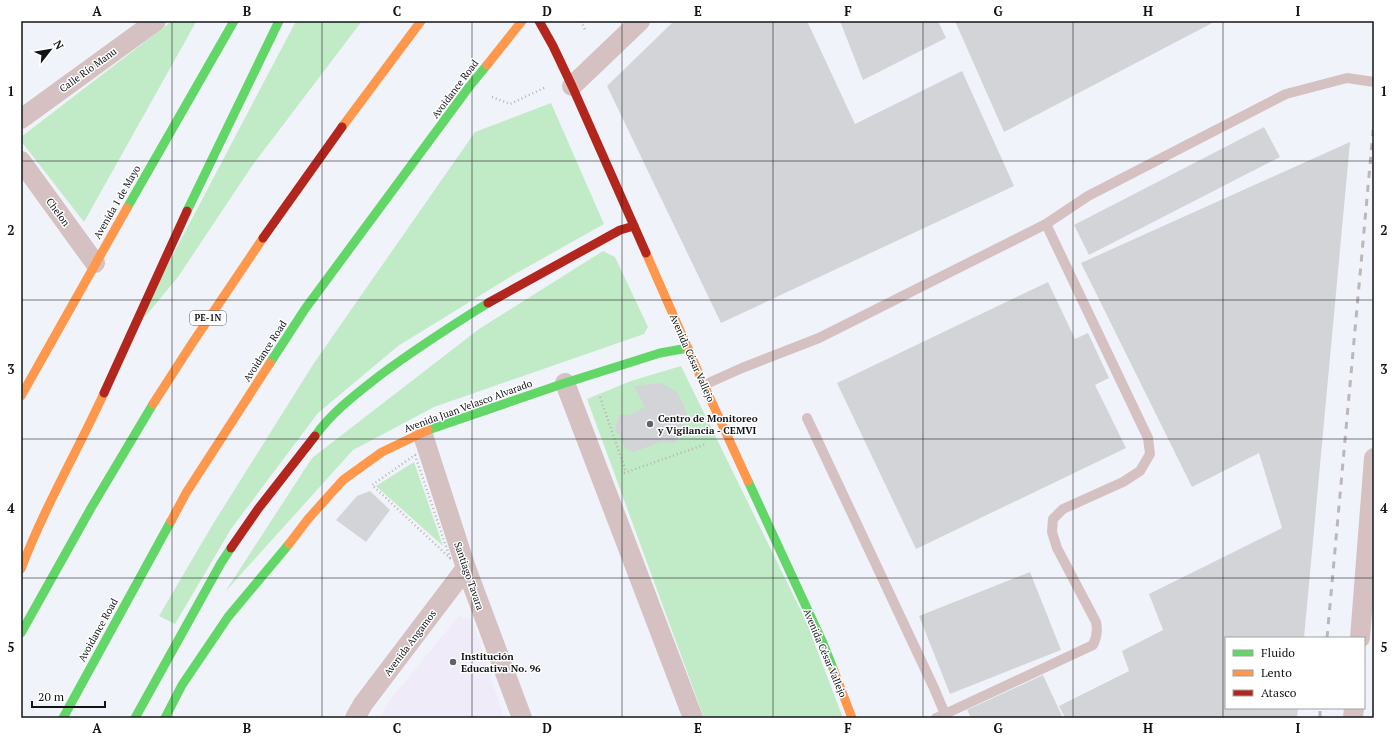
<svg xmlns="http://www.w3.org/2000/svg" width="1395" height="739" viewBox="0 0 1395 739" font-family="'PT Serif',serif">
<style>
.education{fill:#efebf9}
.green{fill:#c1eac7}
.building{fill:#d2d4d8}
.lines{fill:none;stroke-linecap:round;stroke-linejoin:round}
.path{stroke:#bdb1b3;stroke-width:2.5;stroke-dasharray:1 3;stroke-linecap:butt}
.lane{stroke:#d5c1c2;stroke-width:10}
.street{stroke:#d5c1c2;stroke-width:20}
.fast{stroke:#63d668;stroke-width:9}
.slow{stroke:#ff974d;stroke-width:9}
.jam{stroke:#b3261e;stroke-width:9}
.rail{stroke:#bdb7b9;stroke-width:3;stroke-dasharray:7 7;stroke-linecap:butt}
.grid{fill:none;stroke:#111317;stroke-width:1;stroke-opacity:0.55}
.poi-dot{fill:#5f6266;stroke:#fff;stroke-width:1.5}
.labels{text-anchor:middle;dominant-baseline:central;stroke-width:3;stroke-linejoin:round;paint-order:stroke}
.shield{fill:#fff;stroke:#585a5d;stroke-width:1}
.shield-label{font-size:9px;font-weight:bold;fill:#111317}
.street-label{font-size:10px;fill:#111317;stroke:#fff}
.poi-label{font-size:10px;font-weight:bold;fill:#111317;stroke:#fff;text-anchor:start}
.neatline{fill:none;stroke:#111317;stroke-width:1.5}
.grid-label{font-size:13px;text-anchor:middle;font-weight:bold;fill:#111317}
</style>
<rect width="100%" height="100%" fill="#f0f4fa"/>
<polygon class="education" points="459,616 472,619 504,718 383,718 382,716 386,705"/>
<g class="green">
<polygon points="172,21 196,22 84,222 21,141 21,137"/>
<polygon points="296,21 362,21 252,166 178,277 144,318 146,306"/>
<polygon points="551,103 604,224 515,274 398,346 318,413 231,529 175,624 159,616 213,524 314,363 475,132"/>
<polygon points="603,251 615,257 648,327 644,334 434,407 353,450 225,592 312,458 479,329"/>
<polygon points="681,366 806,621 843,718 704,718 587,399 631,381"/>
<polygon points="414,462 443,546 376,486"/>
</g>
<g class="building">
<polygon points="674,21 807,21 855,124 962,71 1014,186 721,323 607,86"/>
<polygon points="840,21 938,21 946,38 863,80"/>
<polygon points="955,21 1216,21 1004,132"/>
<polygon points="1264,127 1280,157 1089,255 1074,225"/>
<polygon points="1350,142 1304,638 1226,638 1226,708 1298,708 1297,718 1065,718 1059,706 1129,671 1122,651 1163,630 1149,594 1282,528 1259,453 1192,487 1081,263"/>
<polygon points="1048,282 1075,339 1088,333 1109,378 1095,385 1126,448 916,549 837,383"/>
<polygon points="658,383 663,384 677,392 685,408 687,417 675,443 661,442 633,452 625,448 620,436 615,431 619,415 629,415 645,407 634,386"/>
<polygon points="370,491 390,510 366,542 336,520 357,496"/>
<polygon points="1030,572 1061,650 950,694 919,616"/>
<polygon points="1043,675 1063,718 971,718 967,710"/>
</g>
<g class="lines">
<g class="path">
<polyline points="581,21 586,32"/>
<polyline points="492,97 510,104 546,87"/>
<polyline points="600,397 626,472"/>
<polygon points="415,455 450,558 372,485"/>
<polyline points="624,473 706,444"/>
</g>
<g class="lane">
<polyline points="704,385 742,368 819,338 1046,224 1088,196 1286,94 1347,78 1374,82"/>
<polyline points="807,418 934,688 945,714 936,718"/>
<path d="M945,714L1093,645C1097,637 1098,631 1096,622L1057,548L1052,532L1053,519L1063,509L1123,482L1140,471L1150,454L1148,438L1046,224"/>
</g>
<g class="street">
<polyline points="572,86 640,21"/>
<polyline points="21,119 156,21"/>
<polyline points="21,161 95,263"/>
<polyline points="565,383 693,718"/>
<polyline points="422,432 466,568 522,718"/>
<polyline points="1360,638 1374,458"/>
<polyline points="355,718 363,704 466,568"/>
<polyline points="1353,718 1354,708"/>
</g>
<g class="fast">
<polyline points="127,208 234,21"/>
<polyline points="187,211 279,21"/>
<polyline points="270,363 305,309 469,87 487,65"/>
<polyline points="428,430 565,383 660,353 688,348"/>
<path d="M315,436C332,412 356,394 379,376C414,350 451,326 488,303"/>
<polyline points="748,481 823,643 834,671"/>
<polyline points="21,633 91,508 153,404"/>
<polyline points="63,718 171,521"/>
<polyline points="135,718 221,563 231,548"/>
<polyline points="165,718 182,685 228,617 289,544"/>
</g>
<g class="slow">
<polyline points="487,65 522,21"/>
<polyline points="342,127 421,21"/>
<polyline points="646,253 704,385 748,481"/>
<polyline points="21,396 127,208"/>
<polyline points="153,404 191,345 263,238"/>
<polyline points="171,521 186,493 270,363"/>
<polyline points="289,544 308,519 343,480 382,452 428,430"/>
<path d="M21,569C44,508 77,452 104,393"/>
<polyline points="834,671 852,718"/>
</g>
<g class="jam">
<polyline points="539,21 553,46 572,86 646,253"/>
<polyline points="263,238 342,127"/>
<polyline points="488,303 620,230 634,226"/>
<polyline points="104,393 187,211"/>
<polyline points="231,548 258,509 315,436"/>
</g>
<g class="rail">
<polyline points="1327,638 1374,121"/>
<polyline points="1320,718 1320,708"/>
</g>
</g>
<path class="grid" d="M172,21V718M322,21V718M472,21V718M622,21V718M773,21V718M923,21V718M1073,21V718M1223,21V718M21,161H1374M21,300H1374M21,439H1374M21,578H1374"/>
<g class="poi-dot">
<circle cx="650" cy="424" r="4"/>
<circle cx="453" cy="662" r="4"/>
</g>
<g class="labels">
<rect class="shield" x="190" y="311" width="36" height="14" rx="3"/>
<g class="shield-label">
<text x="208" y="318">PE-1N</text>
</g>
<g class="street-label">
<text transform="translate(88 70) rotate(-36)">Calle Río Manu</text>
<text transform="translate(455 89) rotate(-53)">Avoidance Road</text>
<text transform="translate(117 202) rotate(-60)">Avenida 1 de Mayo</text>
<text transform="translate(58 212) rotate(54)">Chelon</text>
<text transform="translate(265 351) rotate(-57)">Avoidance Road</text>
<text transform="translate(692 358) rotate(66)">Avenida César Vallejo</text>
<text transform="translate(468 406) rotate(-20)">Avenida Juan Velasco Alvarado</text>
<text transform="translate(469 576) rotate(71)">Santiago Tavara</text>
<text transform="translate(98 630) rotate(-61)">Avoidance Road</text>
<text transform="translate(410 643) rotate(-53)">Avenida Angamos</text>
<text transform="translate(825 653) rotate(67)">Avenida César Vallejo</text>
</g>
<g class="poi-label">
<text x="658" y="418">Centro de Monitoreo<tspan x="658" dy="12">y Vigilancia - CEMVI</tspan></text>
<text x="461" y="656">Institución<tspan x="461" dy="12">Educativa No. 96</tspan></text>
</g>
</g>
<rect width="1395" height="739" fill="none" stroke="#ffffff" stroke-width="44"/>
<rect x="1225" y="637" width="140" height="72" fill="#ffffff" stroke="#a0a1a2"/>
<rect x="1233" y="650" width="20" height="6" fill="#63d668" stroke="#a0a1a2"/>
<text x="1261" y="657" font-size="12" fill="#111317">Fluido</text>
<rect x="1233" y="670" width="20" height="6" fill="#ff974d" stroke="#a0a1a2"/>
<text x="1261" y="677" font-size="12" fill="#111317">Lento</text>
<rect x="1233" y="690" width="20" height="6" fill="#b3261e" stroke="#a0a1a2"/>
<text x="1261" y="697" font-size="12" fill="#111317">Atasco</text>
<g transform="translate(50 50) rotate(59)" stroke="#ffffff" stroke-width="3" paint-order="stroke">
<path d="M0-3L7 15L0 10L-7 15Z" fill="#111317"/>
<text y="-6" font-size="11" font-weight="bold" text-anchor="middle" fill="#111317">N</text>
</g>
<path d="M32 701v6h73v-6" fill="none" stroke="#111317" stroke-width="2"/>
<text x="38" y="701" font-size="12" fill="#111317" stroke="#ffffff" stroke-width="3" paint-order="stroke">20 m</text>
<rect x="22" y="22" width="1351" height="695" class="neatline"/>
<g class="grid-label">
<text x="97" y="16">A</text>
<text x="247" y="16">B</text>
<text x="397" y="16">C</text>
<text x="547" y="16">D</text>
<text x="698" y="16">E</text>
<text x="848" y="16">F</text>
<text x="998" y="16">G</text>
<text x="1148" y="16">H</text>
<text x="1298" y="16">I</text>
<text x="11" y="96">1</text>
<text x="1384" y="96">1</text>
<text x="11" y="235">2</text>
<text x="1384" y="235">2</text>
<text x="11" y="374">3</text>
<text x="1384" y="374">3</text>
<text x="11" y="513">4</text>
<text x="1384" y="513">4</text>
<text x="11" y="652">5</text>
<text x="1384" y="652">5</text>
<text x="97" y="733">A</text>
<text x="247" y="733">B</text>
<text x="397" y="733">C</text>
<text x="547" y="733">D</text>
<text x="698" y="733">E</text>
<text x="848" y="733">F</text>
<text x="998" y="733">G</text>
<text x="1148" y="733">H</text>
<text x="1298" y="733">I</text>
</g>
</svg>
